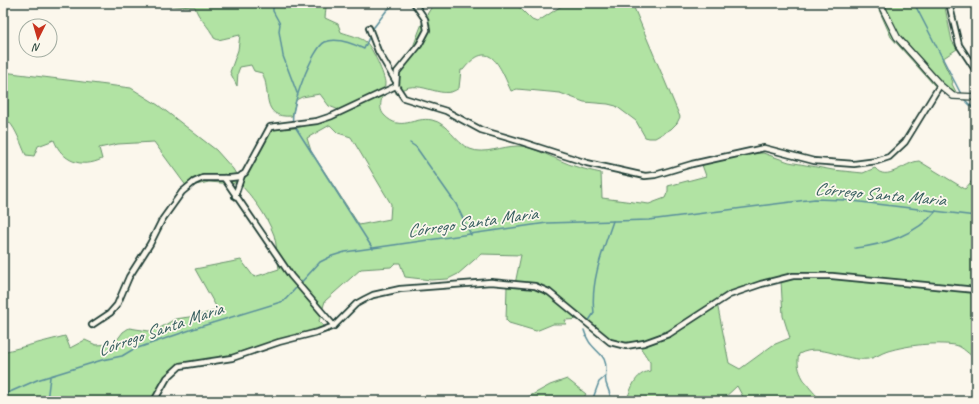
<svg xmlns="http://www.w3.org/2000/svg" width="979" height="404" viewBox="0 0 979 404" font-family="Caveat,sans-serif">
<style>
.green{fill:#b1e3a3;stroke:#68906c;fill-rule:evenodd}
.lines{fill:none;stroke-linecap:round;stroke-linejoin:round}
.stream{stroke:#588e9b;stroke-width:1.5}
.minor-casing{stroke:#1f3d34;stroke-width:8}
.tertiary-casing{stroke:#1f3d34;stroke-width:8}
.minor{stroke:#fbf7ec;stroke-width:4.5}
.tertiary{stroke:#fbf7ec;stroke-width:5.5}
.labels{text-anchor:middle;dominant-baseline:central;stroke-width:3.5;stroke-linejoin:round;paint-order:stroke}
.water-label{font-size:18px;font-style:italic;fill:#375f5f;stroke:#fbf7ec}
</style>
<rect width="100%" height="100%" fill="#fbf7ec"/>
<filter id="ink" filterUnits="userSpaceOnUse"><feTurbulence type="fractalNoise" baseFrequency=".025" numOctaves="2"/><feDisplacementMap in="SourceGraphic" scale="8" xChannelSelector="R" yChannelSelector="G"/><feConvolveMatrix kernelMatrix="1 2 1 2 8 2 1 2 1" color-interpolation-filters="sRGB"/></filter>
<g filter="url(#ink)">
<g class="green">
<path d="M155,3H358L326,7L325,18L338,24L341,32C349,35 360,37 366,42C372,47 385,76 385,83C385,93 376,106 384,115C401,133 414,116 432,120C448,123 455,143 470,149C484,155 502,146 518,146C530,145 561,162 574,166C583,169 592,171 601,173L602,198L649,204L665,198L668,191V186L706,176L702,165L742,155L763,153L789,162L833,170L863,173L875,168C887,183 904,162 919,161L965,189L976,176V358C968,355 964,347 955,345C935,342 908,345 888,351C881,353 875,358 868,359C844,362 822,342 799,354C794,371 808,387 819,398L815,401H755L743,397L737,386L721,401H626C632,388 634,374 650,371V362L638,344L614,343L584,319L565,320L566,324H553L536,331L509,323L506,320L507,286L515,284L521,255L481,254L458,274L448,279L431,280L405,277L400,263H395L391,267L361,269L325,301L319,321L329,332L286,340L234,359L184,366L168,377L157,401H3V352L65,336L70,348L85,340L96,345L114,344L123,332L129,328L149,331L160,328L175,319L196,316L218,310L195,269L241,260L254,277L279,269C277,258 277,245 274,235C266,214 253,197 237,181L233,184L209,182L187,187L154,142L118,144L99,148L102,159C81,169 62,161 54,140L38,146L34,156L26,155C21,145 14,121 3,118V72L131,88L158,105L216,150L233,169L237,176V180L244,172L266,130L296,128L321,122L341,114L339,110L329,106L320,94L302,97L296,100L292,116C259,119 272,90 262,73L254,71L251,65L240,67L238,72L237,86L230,72L238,50L240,35L218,40L214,38C209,25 198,19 195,7L157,5ZM330,125L338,133L351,137L391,204L390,219L359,225L311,151L307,138ZM781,281L783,316L790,338L773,345L740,369L729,363L717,303L738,293Z"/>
<path d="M434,3H507L518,6L532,20L537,22L566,3H632L680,117L677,123L671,129L655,138H649L645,137L636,121L616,106L608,104L584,102L560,93L517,89L511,91C500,67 490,36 463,70H461L459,88C440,103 418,74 396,94L397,75L411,52L423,21Z"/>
<polygon points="876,3 944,3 952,41 957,49 942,59 953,82 952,84 956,92 954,95 934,85 891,37"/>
<polygon points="567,379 586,394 582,401 521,401 550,385"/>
</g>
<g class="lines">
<g class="stream">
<polyline points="273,3 273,11 280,24 279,31 283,56 297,93"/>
<polyline points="914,3 961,94"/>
<polyline points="371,31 387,10 397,3"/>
<polyline points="964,99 976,111"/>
<path d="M293,123C289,110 313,47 325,42C337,37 354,44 364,49L370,35"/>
<polyline points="296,128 373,249"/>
<polyline points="410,143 416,147 456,204 471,235"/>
<path d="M855,248C884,245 917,234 936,211"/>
<path d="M588,322L594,313C590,282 603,250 613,221"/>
<path d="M584,330C588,344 593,346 602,356C609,364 604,374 606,383C608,390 611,394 611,401"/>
<polyline points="3,395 37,380 102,360 122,356 132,350 196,328 284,301 320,262 332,256 345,252 547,223 649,220 815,199 844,200 976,216"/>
<polyline points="47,401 50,377"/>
<polyline points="592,401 599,382 606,376"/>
</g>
<g class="minor-casing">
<g id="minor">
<polyline points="414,3 425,19 427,30 419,45 397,72 396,86 404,98 446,111 481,130 522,142 587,163 645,176 655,175 692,164 764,148 814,161 854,164 877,161 889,157 905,142 940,85"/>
<polyline points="949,3 959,45 976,71"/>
<polyline points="369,28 378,51 395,80"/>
<polyline points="224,178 291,276 334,326"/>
<polyline points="235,196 242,175"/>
<polyline points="92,325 110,313 117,305 129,277 150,244 162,220 182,192 194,182 203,178 230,178 239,177 245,173 270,127 317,121 332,116 396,86"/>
<polyline points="154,401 167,378 180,366 232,358 279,342 318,332 334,326 356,304 365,299 373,295 400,289 491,282 535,286 549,292 610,342 626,346 644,343 669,334 729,295 761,284 793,276 832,276 976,290"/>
</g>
</g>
<g class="tertiary-casing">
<polyline id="tertiary" points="880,3 897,37 940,85 953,96 976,97"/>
</g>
<use href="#minor" class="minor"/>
<use href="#tertiary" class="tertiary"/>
</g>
</g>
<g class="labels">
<g class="water-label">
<text transform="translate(880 194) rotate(5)">Córrego Santa Maria</text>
<text transform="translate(472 222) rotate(-8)">Córrego Santa Maria</text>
<text transform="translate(160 329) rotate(-19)">Córrego Santa Maria</text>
</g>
</g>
<rect width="979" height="404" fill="none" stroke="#fbf7ec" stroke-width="16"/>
<rect x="8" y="8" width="963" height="388" fill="none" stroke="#1f3d34" stroke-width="1.5" filter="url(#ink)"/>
<g transform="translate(38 38) rotate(185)"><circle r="19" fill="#fbf7ec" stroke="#a3ada2"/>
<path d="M0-3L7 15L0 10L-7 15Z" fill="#c8321e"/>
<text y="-6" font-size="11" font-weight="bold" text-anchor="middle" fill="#1f3d34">N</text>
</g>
</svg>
